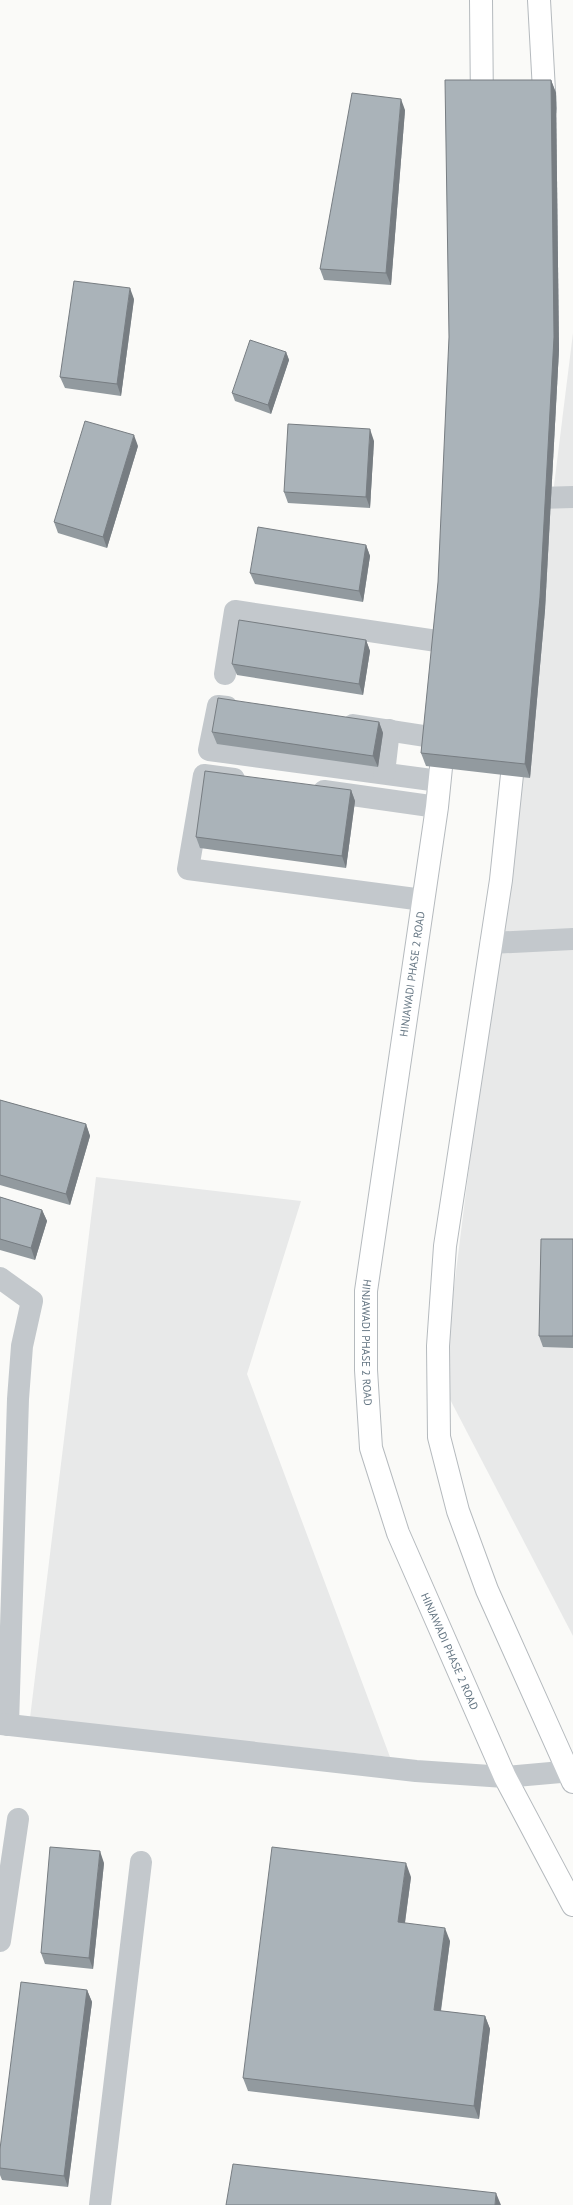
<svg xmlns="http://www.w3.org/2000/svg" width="573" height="2205" viewBox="0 0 573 2205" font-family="'PT Sans',sans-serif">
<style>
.built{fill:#e8e9e9}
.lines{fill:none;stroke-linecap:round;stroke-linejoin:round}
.major-casing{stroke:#b5babe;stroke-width:24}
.minor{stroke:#c3c8cc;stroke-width:22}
.major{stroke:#fff;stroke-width:22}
.wall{fill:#929a9f}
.shaded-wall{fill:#777d82}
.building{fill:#aab3b9;stroke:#777d82}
.labels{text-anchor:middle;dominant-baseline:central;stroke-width:4;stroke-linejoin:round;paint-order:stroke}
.street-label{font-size:11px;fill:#657683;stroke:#fff}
</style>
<rect width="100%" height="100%" fill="#fafaf8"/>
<g class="built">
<polygon points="573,333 573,1636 442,1384"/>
<polygon points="96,1177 301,1201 247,1374 390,1757 30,1718"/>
</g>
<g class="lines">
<g class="major-casing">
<g id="major">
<polyline points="481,0 482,109"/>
<polyline points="539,0 545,109"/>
<path id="s1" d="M444,738L437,807L366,1291V1370L371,1448L398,1533L505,1777L573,1905"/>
<polyline points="515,746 501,880 445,1246 438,1346 439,1437 458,1511 487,1590 573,1782"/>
</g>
</g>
<g class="minor">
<polyline points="539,498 573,497"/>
<polyline points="225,674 235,611 457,644"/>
<polyline points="227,707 218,706 209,750 439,781"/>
<polyline points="353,725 444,739"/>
<polyline points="384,773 389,730"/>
<polyline points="234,779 204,775 188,869 423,900"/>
<polyline points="324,791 437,807"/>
<polyline points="491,943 573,939"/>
<polyline points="0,1278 32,1301 22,1346 18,1399 8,1725"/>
<polyline points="0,1724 416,1771 505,1777 573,1771"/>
<polyline points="0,1941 18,1819"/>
<polyline points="100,2205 141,1862"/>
</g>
<use href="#major" class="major"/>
</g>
<g class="wall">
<polygon points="551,80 556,93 559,350 545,610 530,778 426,766 421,753"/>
<polygon points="405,110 391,285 324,280 320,269"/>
<polygon points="134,299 121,396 65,388 60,377"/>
<polygon points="286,352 289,360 271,414 235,401 232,393"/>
<polygon points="374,441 370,508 288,503 284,492"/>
<polygon points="138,446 107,548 58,533 54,522"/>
<polygon points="366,545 370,556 363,602 255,584 250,573"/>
<polygon points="366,640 370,651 363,695 237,675 232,664"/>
<polygon points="379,722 383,733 378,767 217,744 212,732"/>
<polygon points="351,790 355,801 346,868 200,848 196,837"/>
<polygon points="0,1100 86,1124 90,1136 70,1205 0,1185"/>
<polygon points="0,1197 42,1210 47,1221 35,1260 0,1250"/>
<polygon points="573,1239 573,1348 543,1347 539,1336"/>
<polygon points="104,1863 93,1969 45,1964 41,1953"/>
<polygon points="411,1877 405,1923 450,1941 441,2011 485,2016 490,2029 479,2119 248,2091 243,2078"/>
<polygon points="87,1990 92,2002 68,2187 2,2180 0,2175 0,2149"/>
</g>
<g class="shaded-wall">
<polygon points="551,80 556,93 559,350 545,610 530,778 525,764"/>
<polygon points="401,99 405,110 391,285 386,273"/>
<polygon points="130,288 134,299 121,396 117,384"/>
<polygon points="286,352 289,360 271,414 268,405"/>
<polygon points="370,429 374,441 370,508 366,497"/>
<polygon points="134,435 138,446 107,548 103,537"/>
<polygon points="366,545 370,556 363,602 359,591"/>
<polygon points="366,640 370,651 363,695 359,684"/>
<polygon points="379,722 383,733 378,767 373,756"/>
<polygon points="351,790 355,801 346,868 342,856"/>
<polygon points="86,1124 90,1136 70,1205 66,1194"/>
<polygon points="42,1210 47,1221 35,1260 31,1248"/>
<polygon points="100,1851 104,1863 93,1969 89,1958"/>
<polygon points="406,1863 411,1877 403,1936 398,1922"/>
<polygon points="445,1928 450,1941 439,2023 434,2010"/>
<polygon points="87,1990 92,2002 68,2187 64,2176"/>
<polygon points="485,2016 490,2029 479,2119 474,2106"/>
<polygon points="496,2193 501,2205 495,2205"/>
</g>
<g class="building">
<polygon points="445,80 551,80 554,337 540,597 525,764 421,753 438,582 449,337"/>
<polygon points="352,93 401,99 386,273 320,269"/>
<polygon points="74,281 130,288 117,384 60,377"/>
<polygon points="250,340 286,352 268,405 232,393"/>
<polygon points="85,421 134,435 103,537 54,522"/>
<polygon points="288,424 370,429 366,497 284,492"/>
<polygon points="258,527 366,545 359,591 250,573"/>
<polygon points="239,620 366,640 359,684 232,664"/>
<polygon points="218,698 379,722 373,756 212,732"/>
<polygon points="205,771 351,790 342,856 196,837"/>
<polygon points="0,1100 86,1124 66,1194 0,1175"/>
<polygon points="0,1197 42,1210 31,1248 0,1239"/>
<polygon points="541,1239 573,1239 573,1336 539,1336"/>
<polygon points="50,1847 100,1851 89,1958 41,1953"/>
<polygon points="272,1847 406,1863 398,1922 445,1928 434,2010 485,2016 474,2106 243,2078"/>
<polygon points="21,1982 87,1990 64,2176 0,2168 0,2149"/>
<polygon points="233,2164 496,2193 495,2205 226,2205"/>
</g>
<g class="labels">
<g class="street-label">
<text transform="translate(412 974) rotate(-82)">HINJAWADI PHASE 2 ROAD</text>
<text stroke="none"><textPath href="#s1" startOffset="610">HINJAWADI PHASE 2 ROAD</textPath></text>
<text stroke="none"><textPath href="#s1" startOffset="934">HINJAWADI PHASE 2 ROAD</textPath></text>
</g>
</g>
</svg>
